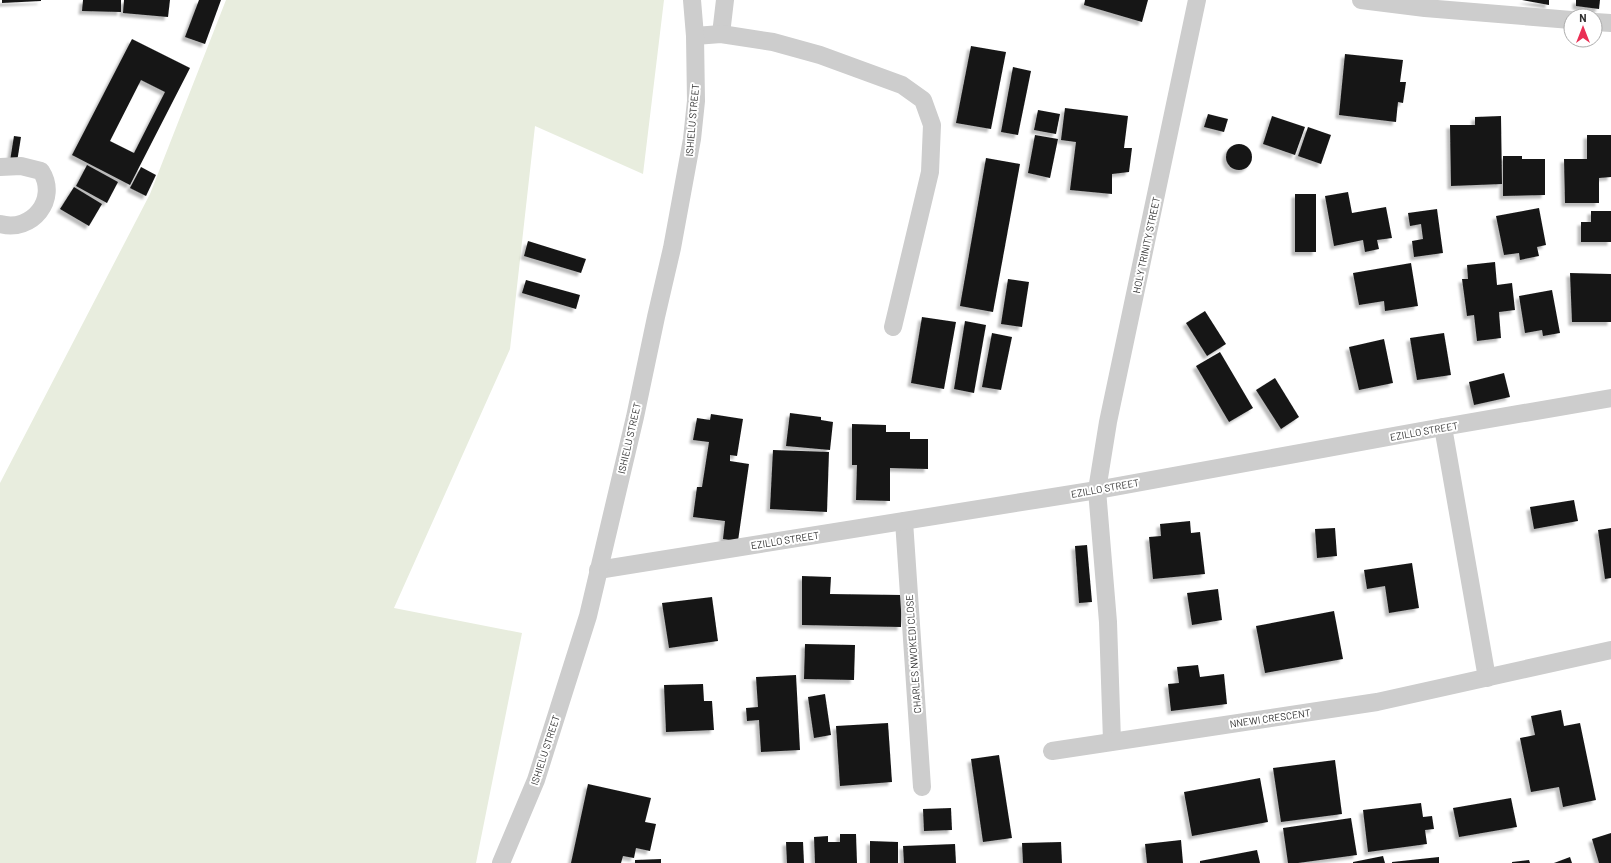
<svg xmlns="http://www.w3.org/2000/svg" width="1611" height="863" viewBox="0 0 1611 863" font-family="Barlow,sans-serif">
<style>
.green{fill:#e8edde}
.building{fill:#171717;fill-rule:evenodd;filter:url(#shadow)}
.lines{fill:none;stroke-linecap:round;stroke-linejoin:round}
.minor{stroke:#cdcdcd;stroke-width:18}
.labels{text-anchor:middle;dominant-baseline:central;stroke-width:4;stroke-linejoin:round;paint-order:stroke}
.street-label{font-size:10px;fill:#303030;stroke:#fff}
</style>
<defs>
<filter id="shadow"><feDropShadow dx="-3.5" dy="3.5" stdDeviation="1" flood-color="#0004"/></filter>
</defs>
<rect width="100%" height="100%" fill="#fff"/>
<polygon class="green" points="226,0 664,0 643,174 535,126 510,349 394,608 522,633 476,863 0,863 0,483 150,194"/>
<g class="building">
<polygon points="2,0 41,0 41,1 2,3"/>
<polygon points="83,0 121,0 121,12 82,11"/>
<polygon points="124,0 170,0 168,17 123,13"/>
<polygon points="199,0 221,0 205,44 185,37"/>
<polygon points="1085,0 1148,0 1142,22 1084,5"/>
<polygon points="1522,0 1549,0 1549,5"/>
<polygon points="1576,0 1600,0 1599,9 1576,6"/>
<path d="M132,39L190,68L130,185L72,155ZM141,80L165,92L134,153L110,141Z"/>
<polygon points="971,46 1006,52 991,129 956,123"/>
<polygon points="1345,54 1403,60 1400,82 1406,82 1403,103 1398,102 1396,122 1339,115"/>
<polygon points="1013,67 1031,71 1018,135 1001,132"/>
<polygon points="1065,108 1128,116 1124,148 1132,148 1129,172 1112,174 1112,194 1070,190 1076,142 1061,140"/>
<polygon points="1038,110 1060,114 1056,134 1034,130"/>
<polygon points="1208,114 1228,119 1224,132 1204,127"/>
<polygon points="1272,116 1305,127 1295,155 1263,144"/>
<polygon points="1501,116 1502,184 1451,186 1450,125 1475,125 1475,117"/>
<polygon points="1308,127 1331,135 1321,164 1298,156"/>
<polygon points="1035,135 1058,139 1050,178 1028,173"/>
<polygon points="1587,135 1611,135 1611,177 1599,178 1599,203 1565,203 1564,159 1587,159"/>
<polygon points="14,136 21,137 17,162 10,161"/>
<circle cx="1239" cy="157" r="13"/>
<polygon points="1503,156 1522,156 1522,159 1545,159 1545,195 1503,196"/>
<polygon points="986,158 1020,164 993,312 960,306"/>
<polygon points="87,165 118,182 107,203 76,186"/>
<polygon points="141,167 156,175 146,196 130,188"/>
<polygon points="74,187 102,204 89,226 60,209"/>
<polygon points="1348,192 1352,213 1386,207 1392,238 1377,240 1379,249 1365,252 1363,240 1334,246 1325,196"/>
<rect x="1295" y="194" width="21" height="58"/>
<polygon points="1539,208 1546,245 1537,247 1539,256 1520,260 1519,253 1504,255 1496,216"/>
<polygon points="1437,209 1443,253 1414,257 1412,241 1423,239 1421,224 1410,226 1408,213"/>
<polygon points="1591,211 1611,211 1611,242 1581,242 1581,222 1591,222"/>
<polygon points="528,241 586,259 581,273 524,256"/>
<polygon points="1495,262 1497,285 1512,283 1515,310 1499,312 1501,338 1477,341 1474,315 1467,316 1462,279 1468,279 1467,265"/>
<polygon points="1411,263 1418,306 1385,311 1384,301 1359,305 1353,273"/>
<polygon points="1570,273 1611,274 1611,322 1572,322"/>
<polygon points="1008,279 1029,282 1022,327 1001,324"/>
<polygon points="526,280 580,295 576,309 522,293"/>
<polygon points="1552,290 1560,333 1543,336 1542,330 1525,333 1519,296"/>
<polygon points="1205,311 1226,344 1207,356 1186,323"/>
<polygon points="922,317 956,322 944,389 911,383"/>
<polygon points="965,321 986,325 974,393 954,389"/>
<polygon points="992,333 1012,337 1001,390 982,387"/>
<polygon points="1444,333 1451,375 1417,380 1410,338"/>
<polygon points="1384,339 1393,383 1359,390 1349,347"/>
<polygon points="1220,352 1253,408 1229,422 1196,366"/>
<polygon points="1504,373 1510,397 1474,405 1469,382"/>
<polygon points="1275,378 1299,417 1281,429 1256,390"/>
<polygon points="790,413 821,417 821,420 833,422 830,450 786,446"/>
<polygon points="711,414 743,419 737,456 730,455 730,461 749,464 738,541 723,539 725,521 693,517 697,487 702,487 709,442 693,440 697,418 710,420"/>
<polygon points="852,424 886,425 886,432 910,432 910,439 928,439 928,469 890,468 890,501 856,500 857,465 852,465"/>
<polygon points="773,450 829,452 827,512 770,509"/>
<polygon points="1574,500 1578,521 1534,529 1530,507"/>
<polygon points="1190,521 1191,533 1200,532 1205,574 1153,579 1149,537 1161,536 1160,524"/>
<polygon points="1335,528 1337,556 1317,558 1315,529"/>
<polygon points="1611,528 1611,578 1605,579 1598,530"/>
<polygon points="1087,545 1092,602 1079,603 1075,546"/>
<polygon points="1412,563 1419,608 1389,613 1385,586 1367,589 1364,570"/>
<polygon points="802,576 831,577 830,594 902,595 901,627 802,625"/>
<polygon points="1218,589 1222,620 1192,625 1187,593"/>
<polygon points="712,597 718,641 669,648 662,603"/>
<polygon points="1334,611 1343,659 1265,673 1256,626"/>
<polygon points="805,644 855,645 854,680 804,679"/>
<polygon points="1198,665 1200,677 1224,674 1227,704 1171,711 1168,684 1179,683 1177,667"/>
<polygon points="796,675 800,750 761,752 759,720 747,721 746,708 758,707 756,677"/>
<polygon points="703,684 704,701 712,701 714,730 666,732 664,685"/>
<polygon points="825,694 831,735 814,738 808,697"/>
<polygon points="1561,710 1564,726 1580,723 1596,800 1563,807 1559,787 1531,792 1520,738 1535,735 1531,716"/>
<polygon points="888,723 892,782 840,786 836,726"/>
<polygon points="999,755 1012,838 983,842 971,759"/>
<polygon points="1335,760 1342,814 1281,822 1273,768"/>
<polygon points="1260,778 1268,822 1192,836 1184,792"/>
<polygon points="588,784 651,798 645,822 656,824 650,851 636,848 634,858 623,856 621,863 571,863"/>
<polygon points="1511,798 1517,827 1459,837 1453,808"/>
<polygon points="1421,803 1423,817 1432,816 1434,829 1425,830 1427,844 1368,852 1363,810"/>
<polygon points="951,808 952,830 924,831 923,809"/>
<polygon points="1351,818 1357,855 1298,863 1288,863 1283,828"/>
<polygon points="1611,833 1611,863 1599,863 1592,839"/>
<polygon points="840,834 856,834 857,863 815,863 814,837 828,836 828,842 840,842"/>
<polygon points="1181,840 1183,863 1147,863 1145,844"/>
<polygon points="870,841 898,842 898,863 870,863"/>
<polygon points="786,842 803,842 804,863 787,863"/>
<polygon points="1061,842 1062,863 1023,863 1022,843"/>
<polygon points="955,844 956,863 904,863 903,846"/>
<polygon points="1257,850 1260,863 1200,863 1200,861"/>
<polygon points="1383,856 1385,863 1353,863 1353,862"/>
<polygon points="1439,857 1439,863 1392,863 1392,862"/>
<polygon points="1570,857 1572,863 1554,863"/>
<polygon points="661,859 661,863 635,863 635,860"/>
<polygon points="1529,860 1530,863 1512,863 1512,862"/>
</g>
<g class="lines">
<g class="minor">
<polyline points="1361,0 1425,8 1571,20"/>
<polyline points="1595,22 1611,23"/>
<polyline points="721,34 725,0"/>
<polyline points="695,36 721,34 773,42 820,55 902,85 923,100 932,125 930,172 893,327"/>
<path d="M0,167L21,166L41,171C59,199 32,233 0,224"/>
<polyline points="1443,427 1487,678"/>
<polyline points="904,521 922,787"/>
<polyline points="598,570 1097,490 1443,427 1611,398"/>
<polyline points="1112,741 1108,622 1097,490 1108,422 1197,0"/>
<polyline points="1052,751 1377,702 1611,650"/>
<polyline points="501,863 536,780 588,616 635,417 656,317 672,248 692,139 696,101 695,36 692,0"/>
</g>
</g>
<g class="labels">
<g class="street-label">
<text transform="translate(692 120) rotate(-85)">ISHIELU STREET</text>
<text transform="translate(1146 245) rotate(-78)">HOLY TRINITY STREET</text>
<text transform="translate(1424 431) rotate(-10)">EZILLO STREET</text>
<text transform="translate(629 438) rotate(-77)">ISHIELU STREET</text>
<text transform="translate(1105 488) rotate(-10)">EZILLO STREET</text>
<text transform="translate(785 540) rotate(-9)">EZILLO STREET</text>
<text transform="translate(913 654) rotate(-94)">CHARLES NWOKEDI CLOSE</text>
<text transform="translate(1270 718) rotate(-8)">NNEWI CRESCENT</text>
<text transform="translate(545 750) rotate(-72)">ISHIELU STREET</text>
</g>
</g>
<g transform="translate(1583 28)"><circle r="19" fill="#ffffff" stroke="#acacac"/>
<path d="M0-3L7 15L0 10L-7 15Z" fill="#ea2f54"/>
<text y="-6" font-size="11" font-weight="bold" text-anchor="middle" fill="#303030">N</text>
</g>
</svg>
